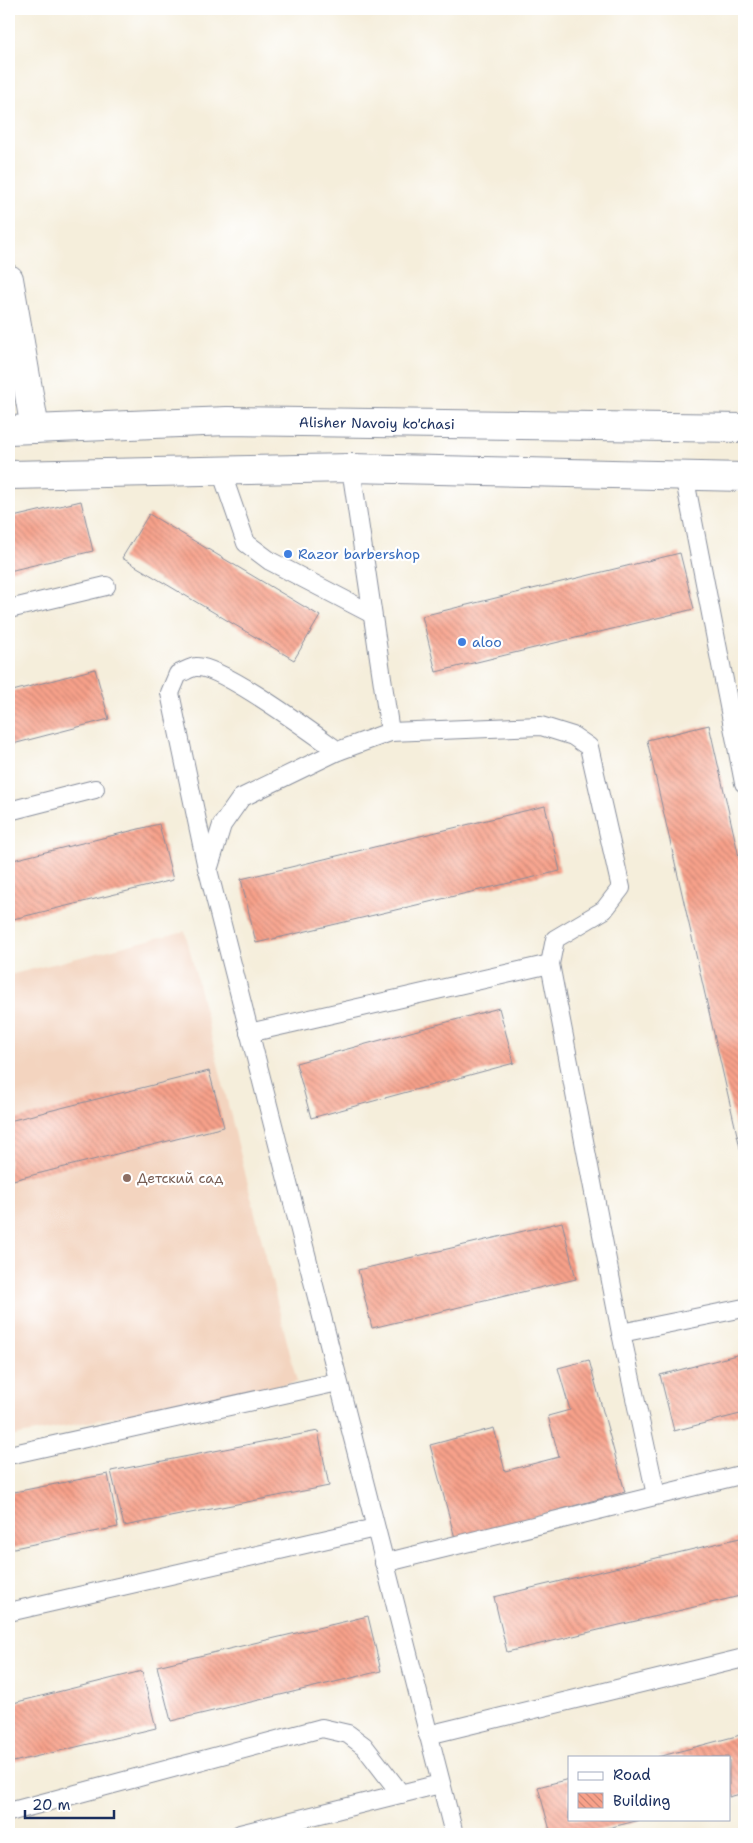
<svg xmlns="http://www.w3.org/2000/svg" width="753" height="1843" viewBox="0 0 753 1843" font-family="'Shantell Sans',sans-serif">
<style>
.built{fill:#f3d4bf}
.building{fill:url(#building-back-hatch)}
.lines{fill:none;stroke-linecap:round;stroke-linejoin:round}
.service-casing{stroke:#888e9c;stroke-width:20}
.minor-casing{stroke:#888e9c;stroke-width:30}
.primary-casing{stroke:#888e9c;stroke-width:30}
.service{stroke:#fff;stroke-width:18}
.minor{stroke:#fff;stroke-width:28}
.primary{stroke:#fff;stroke-width:28}
.shop-dot{fill:#3f7fe0;stroke:#fff;stroke-width:2}
.education-dot{fill:#8d6e63;stroke:#fff;stroke-width:2}
.labels{text-anchor:middle;dominant-baseline:central;stroke-width:4.5;stroke-linejoin:round;paint-order:stroke}
.street-label{font-size:14px;fill:#1b2f5e;stroke:#fff}
.shop-label{font-size:14px;fill:#366cbe;stroke:#fff;text-anchor:start}
.education-label{font-size:14px;fill:#785e54;stroke:#fff;text-anchor:start}
</style>
<defs>
<pattern id="building-back-hatch" width="6" height="6" patternUnits="userSpaceOnUse" patternTransform="scale(1.25)"><rect width="6" height="6" fill="#f8a18a"/><path d="M-1 5l2 2M0 0l6 6M5-1l2 2" fill="none" stroke="#c88474"/></pattern>
</defs>
<rect width="100%" height="100%" fill="#fff"/>
<filter id="ink" filterUnits="userSpaceOnUse"><feTurbulence type="fractalNoise" baseFrequency=".02" numOctaves="2"/><feDisplacementMap in="SourceGraphic" scale="10" xChannelSelector="R" yChannelSelector="G"/><feConvolveMatrix kernelMatrix="1 2 1 2 8 2 1 2 1" color-interpolation-filters="sRGB"/></filter>
<filter id="wash" filterUnits="userSpaceOnUse"><feTurbulence type="fractalNoise" baseFrequency=".0096" numOctaves="4" result="noise"/><feDisplacementMap in="SourceGraphic" scale="20" xChannelSelector="R" yChannelSelector="G"/><feGaussianBlur stdDeviation="1.12" result="paint"/><feColorMatrix in="noise" values="0 0 0 0 0 0 0 0 0 0 0 0 0 0 0 0 0 1.4 0 .05"/><feComposite in="paint" operator="in"/></filter>
<g filter="url(#wash)">
<rect width="100%" height="100%" fill="#f5eedb"/>
<polygon class="built" points="185,931 297,1382 9,1437 9,975"/>
<g id="blocks">
<g class="building">
<polygon points="81,501 93,551 9,571 9,518"/>
<polygon points="149,514 320,616 294,660 122,558"/>
<polygon points="680,553 694,609 436,672 422,616"/>
<polygon points="95,669 109,719 9,745 9,692"/>
<polygon points="709,725 744,879 743,1161 647,740"/>
<polygon points="545,806 560,871 256,943 241,879"/>
<polygon points="159,824 173,880 9,920 9,861"/>
<polygon points="499,1008 514,1063 311,1118 296,1063"/>
<polygon points="209,1071 224,1127 9,1181 9,1121"/>
<polygon points="562,1222 576,1279 372,1328 358,1270"/>
<polygon points="744,1353 744,1413 674,1431 660,1375"/>
<polygon points="589,1360 625,1492 455,1538 430,1445 494,1428 505,1471 559,1457 548,1416 570,1410 558,1368"/>
<polygon points="318,1431 329,1486 124,1526 111,1471"/>
<polygon points="108,1474 118,1527 9,1549 9,1493"/>
<polygon points="744,1537 744,1595 507,1652 494,1597"/>
<polygon points="368,1616 381,1671 171,1721 157,1666"/>
<polygon points="142,1671 156,1728 9,1763 9,1704"/>
<polygon points="744,1734 744,1793 729,1797 729,1757 658,1757"/>
<polygon points="569,1779 569,1819 640,1820 584,1834 551,1834 538,1787"/>
</g>
</g>
</g>
<g filter="url(#ink)">
<use href="#blocks" fill-opacity="0" stroke="#888e9c" stroke-width="1"/>
<g class="lines">
<g class="service-casing">
<g id="service">
<polyline points="351,468 390,732"/>
<polyline points="221,471 246,543 270,561 372,614"/>
<polyline points="684,475 744,783"/>
<polyline points="9,609 106,586"/>
<polyline points="9,811 95,789"/>
<path d="M207,868L170,693L178,674C184,672 191,667 196,667C221,665 314,734 338,751"/>
<polyline points="249,1033 550,964"/>
<polyline points="621,1333 744,1308"/>
<polyline points="9,1455 338,1382"/>
<polyline points="384,1563 744,1474"/>
<polyline points="9,1612 375,1528"/>
<polyline points="428,1735 744,1658"/>
<polyline points="9,1812 322,1728 348,1734 364,1746 401,1794"/>
<polyline points="240,1834 440,1784"/>
<polyline points="454,1834 208,870 222,825 241,798 338,751 390,732 541,726 573,736 589,747 621,888 604,910 555,939 550,964 621,1333 656,1495"/>
</g>
</g>
<g class="minor-casing">
<polyline id="minor" points="9,279 35,429"/>
</g>
<g class="primary-casing">
<g id="primary">
<path id="s1" d="M9,430L227,421L744,428"/>
<polyline points="9,475 351,468 744,477"/>
</g>
</g>
<use href="#service" class="service"/>
<use href="#minor" class="minor"/>
<use href="#primary" class="primary"/>
</g>
</g>
<g class="shop-dot">
<circle cx="288" cy="554" r="5"/>
<circle cx="462" cy="642" r="5"/>
</g>
<circle class="education-dot" cx="127" cy="1178" r="5"/>
<g class="labels">
<g class="street-label">
<text stroke="none"><textPath href="#s1" startOffset="368">Alisher Navoiy ko'chasi</textPath></text>
</g>
<g class="shop-label">
<text x="298" y="554">Razor barbershop</text>
<text x="472" y="642">aloo</text>
</g>
<g class="education-label">
<text x="137" y="1178">Детский сад</text>
</g>
</g>
<rect width="753" height="1843" fill="none" stroke="#fff" stroke-width="30"/>
<rect x="568" y="1756" width="162" height="65" fill="#ffffff" stroke="#a4acbf"/>
<rect x="578" y="1772" width="25" height="8" fill="#ffffff" stroke="#a4acbf"/>
<text x="613" y="1780" font-size="15" fill="#1b2f5e">Road</text>
<rect x="578" y="1793" width="25" height="15" fill="url(#building-back-hatch)" stroke="#a4acbf"/>
<text x="613" y="1806" font-size="15" fill="#1b2f5e">Building</text>
<path d="M25 1810v8h89v-8" fill="none" stroke="#1b2f5e" stroke-width="2.5"/>
<text x="32" y="1810" font-size="15" fill="#1b2f5e" stroke="#ffffff" stroke-width="4" paint-order="stroke">20 m</text>
</svg>
